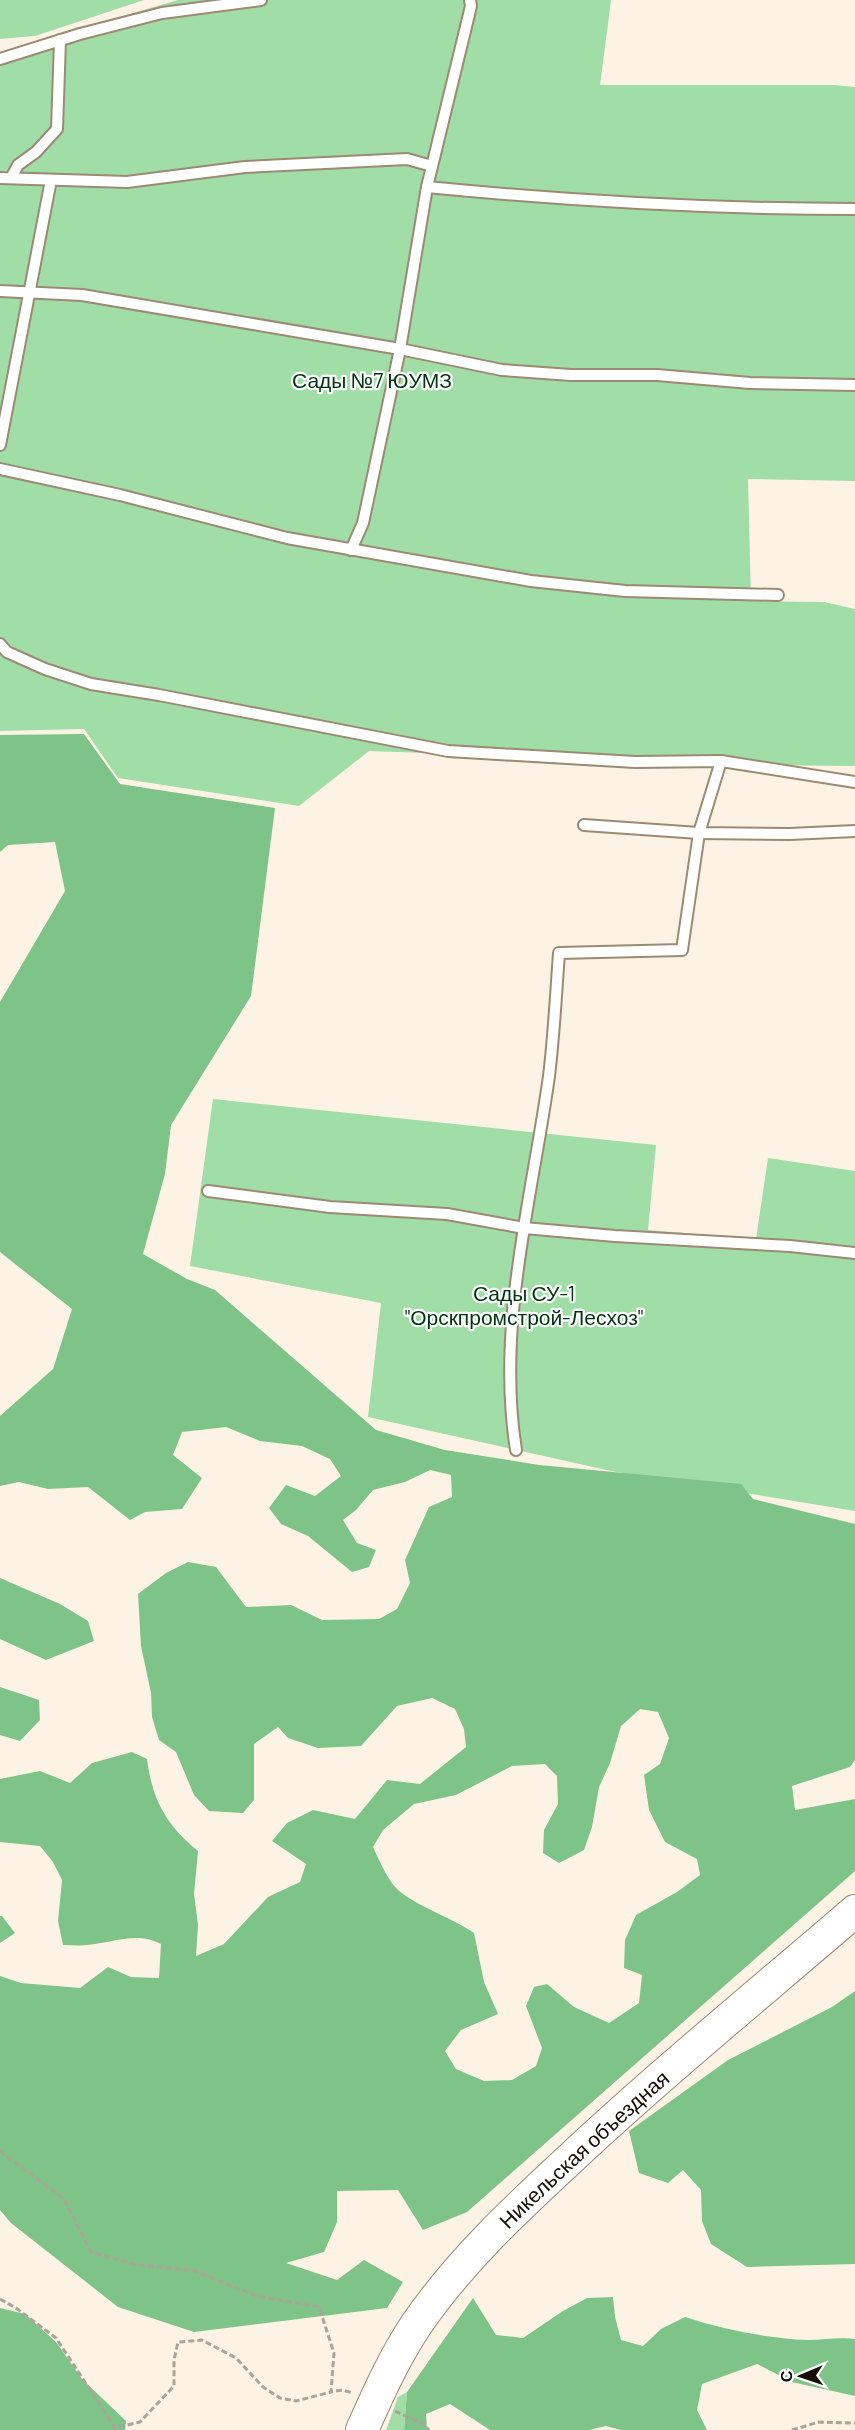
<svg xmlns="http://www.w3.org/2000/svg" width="855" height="2430" viewBox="0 0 855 2430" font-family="Barlow,sans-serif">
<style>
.green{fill:#a0dda7}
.forest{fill:#7ec488;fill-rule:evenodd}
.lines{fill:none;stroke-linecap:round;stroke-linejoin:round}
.lane-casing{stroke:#9b8a74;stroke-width:14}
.primary-casing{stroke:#9b8a74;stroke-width:34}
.path{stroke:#aca498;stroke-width:3;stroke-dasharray:6 3;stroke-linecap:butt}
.lane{stroke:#fff;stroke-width:10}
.primary{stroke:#fff;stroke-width:32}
.labels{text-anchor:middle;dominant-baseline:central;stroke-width:4.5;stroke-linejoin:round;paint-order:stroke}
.park-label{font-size:21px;fill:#00350f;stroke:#fff}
.street-label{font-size:21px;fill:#130d06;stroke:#fff}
</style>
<rect width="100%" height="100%" fill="#fdf3e4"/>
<g class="green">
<polygon points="0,0 144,0 35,36 0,39"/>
<polygon points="178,0 611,0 600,85 834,85 855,87 855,481 748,479 751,601 824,602 855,609 855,766 761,765 369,751 299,806 118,778 84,729 0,731 0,52"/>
<polygon points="213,1099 656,1145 648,1230 756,1239 768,1158 855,1171 855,1511 611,1471 368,1417 381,1303 190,1266"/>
<polygon points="407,2392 404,2430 386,2430 398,2397"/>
</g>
<g class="forest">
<path d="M84,734L120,784L275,808L251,996L171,1125L165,1174L143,1254L187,1279L215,1290L376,1430L445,1450L539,1465L741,1484L753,1499L855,1524V1760L850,1767L792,1786L795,1810L855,1799V1871L467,2212L423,2230L398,2190L337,2191V2222L324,2252L286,2263L337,2280L364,2260L403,2282L387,2308L194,2332L118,2307L11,2223L0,2210V1976L21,1983L80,1988L108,1967L131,1977L159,1978L161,1944C136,1931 113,1943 87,1945C79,1946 71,1945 63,1945L58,1921L62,1880L53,1862L40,1846L0,1842V1779L40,1771L70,1783L92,1763L132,1752L147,1759C152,1799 166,1825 198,1851L194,1894L198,1925L196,1956L224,1944L268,1897L300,1882L306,1864L272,1841L287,1823L313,1810L355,1819L387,1780L420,1784L466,1747L464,1729L455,1709L432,1698L397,1706L361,1746L318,1748L288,1738L278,1727L254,1744V1800L243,1813L209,1811L194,1795L176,1752L159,1740L152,1717L151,1693L141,1646L138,1594L166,1573L188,1562L216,1567L246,1607L291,1605L322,1620L379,1619L397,1609L410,1583L405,1560L429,1507L452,1497L451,1475L430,1470L405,1482L373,1490L356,1510L343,1520L357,1543L376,1550L369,1567L352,1572L308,1536L281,1524L269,1508L286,1485L315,1496L341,1476L330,1459L302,1446L260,1441L226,1427L182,1432L173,1455L202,1478L182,1509L145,1512L130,1520L88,1487L48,1489L19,1482L0,1486V1416L53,1369L72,1309L0,1252V1002L65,891L55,842L8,845L0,852V735ZM640,1709L658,1712L669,1738L660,1764L644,1775L649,1810L665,1842L697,1859L700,1875L677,1892L636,1915L625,1940L624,1968L642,1975L639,2003L609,2023L574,2007L547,1984L534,1987L526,2006L542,2048L536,2066L512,2080L484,2081L456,2069L445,2051L461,2030L498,2014L484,1982L474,1933C453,1918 413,1905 396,1888C387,1878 379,1860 373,1847L383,1830L414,1804L456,1795L512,1766L545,1764L557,1776L558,1804L544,1830L543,1853L559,1863L584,1850L592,1827L599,1787L610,1763L621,1726Z"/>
<polygon points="0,1578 60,1604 88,1621 94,1641 46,1660 0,1639"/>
<polygon points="0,1687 39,1700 40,1720 20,1741 0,1735"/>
<polygon points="0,1916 2,1916 15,1933 0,1943"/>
<polygon points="855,1991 855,2264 747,2267 711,2244 702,2221 701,2190 683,2170 668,2183 639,2173 629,2131 728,2060 832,2007"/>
<path d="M613,2297L615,2317L621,2340L643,2346L661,2329L685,2317C725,2330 766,2338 808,2340C824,2340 840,2337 855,2339V2396L792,2382L757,2364L702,2384L697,2410L707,2430H621L606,2426L589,2430H490L450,2404L426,2414L427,2430H404L407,2392L473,2298L496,2335L523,2338L563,2311L587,2298Z"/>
<polygon points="0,2308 25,2314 56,2342 82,2379 126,2421 125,2430 0,2430"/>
</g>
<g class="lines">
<g class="lane-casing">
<g id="lane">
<polyline points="0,59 80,34 162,13 261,0"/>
<polyline points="0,178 127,182 245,167 407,159 432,166"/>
<polyline points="11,178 18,165 36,152 57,129 60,40"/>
<path d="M427,187C570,201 712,209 855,209"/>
<polyline points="0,291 82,295 400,349 502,370 571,375 657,375 750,383 855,385"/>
<polyline points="0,445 51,180"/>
<polyline points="0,469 120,495 287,538 531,581 625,591 778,595"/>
<polyline points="351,550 363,523 400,349 427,187 471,6 470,0"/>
<polyline points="0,644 7,652 45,669 91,684 159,695 448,751 635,762 721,761 855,782"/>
<polyline points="584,825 699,833 790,834 855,831"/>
<polyline points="208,1191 330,1207 447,1214 524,1228 615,1236 790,1246 855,1253"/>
<path d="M516,1450C496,1325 532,1199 549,1076C554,1035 556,994 559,953L682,950L699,833L721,761"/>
</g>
</g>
<g class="primary-casing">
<g id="primary">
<path id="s1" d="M362,2430C378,2394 394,2358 416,2325C459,2262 515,2210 570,2159C662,2073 760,1993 855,1911"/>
</g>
</g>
<g class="path">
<polyline points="0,2151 64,2199 91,2252 133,2264 195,2271 257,2296 319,2307 334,2353 331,2392 342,2390 353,2393"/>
<polyline points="0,2299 16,2308 56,2338 115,2428 140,2422 174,2386 174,2360 178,2342 202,2340 236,2358 263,2387 280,2398 296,2401 331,2392"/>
<polyline points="395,2411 423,2424 429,2430"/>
<polyline points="792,2430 819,2422 855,2423"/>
</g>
<use href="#lane" class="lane"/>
<use href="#primary" class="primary"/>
</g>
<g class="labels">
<g class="park-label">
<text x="372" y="379">Сады №7 ЮУМЗ</text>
<text x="524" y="1292">Сады СУ-1<tspan x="524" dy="24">"Орскпромстрой-Лесхоз"</tspan></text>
</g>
<g class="street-label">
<text stroke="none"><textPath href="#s1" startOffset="362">Никельская объездная</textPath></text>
</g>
</g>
<g transform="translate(801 2376) rotate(268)" stroke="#ffffff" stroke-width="4.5" paint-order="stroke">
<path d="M0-4.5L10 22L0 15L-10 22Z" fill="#130d06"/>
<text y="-9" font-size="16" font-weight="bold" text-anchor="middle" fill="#130d06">С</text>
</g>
</svg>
